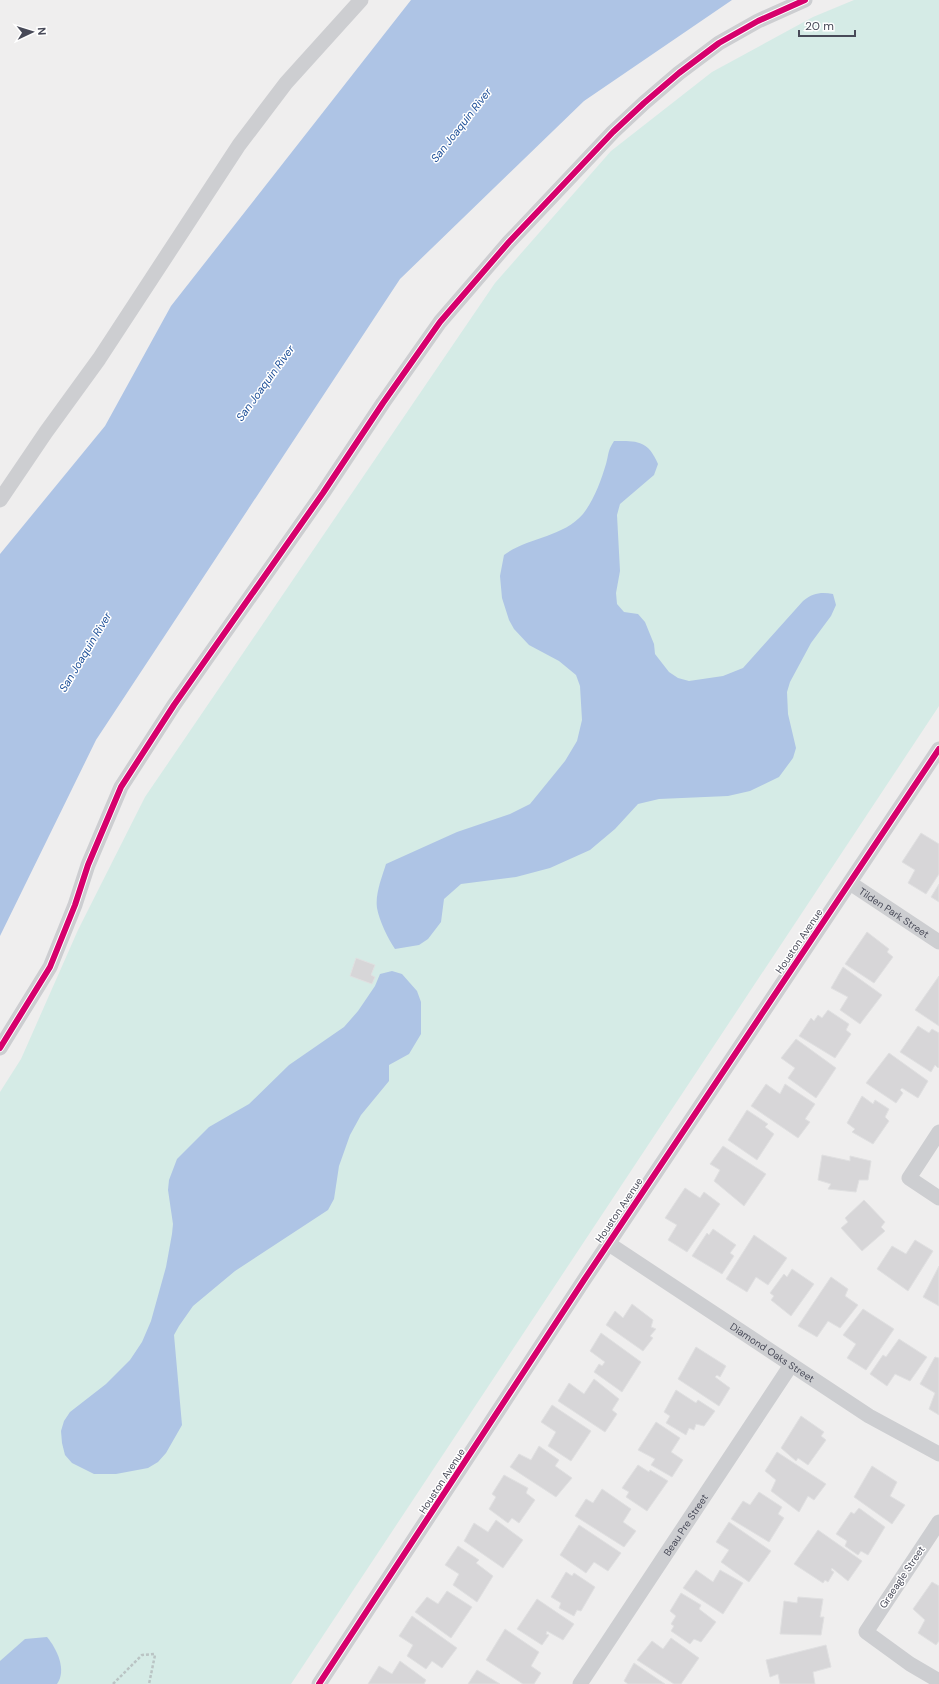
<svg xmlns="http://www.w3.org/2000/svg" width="939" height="1684" viewBox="0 0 939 1684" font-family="'DM Sans',sans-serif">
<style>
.green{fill:#d5ebe6}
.water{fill:#aec4e5}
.building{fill:#d7d6d8;stroke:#e0e0e1}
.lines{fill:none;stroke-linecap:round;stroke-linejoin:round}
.path{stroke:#bac4c4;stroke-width:2.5;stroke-dasharray:3 2;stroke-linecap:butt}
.street{stroke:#cdced1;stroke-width:15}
.cycleway-casing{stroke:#fff;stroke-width:8}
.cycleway{stroke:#d6006c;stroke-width:6}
.labels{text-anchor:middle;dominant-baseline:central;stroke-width:3;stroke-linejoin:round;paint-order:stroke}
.street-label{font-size:10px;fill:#484a58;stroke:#fff}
.water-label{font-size:11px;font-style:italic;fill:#1c4e97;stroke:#fff}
</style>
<rect width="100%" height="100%" fill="#efeeee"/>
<polygon class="green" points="854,0 939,0 939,706 291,1684 0,1684 0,1092 21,1059 78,930 145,797 495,283 611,151 712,72 813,17"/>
<g class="water">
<polygon points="411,0 732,0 584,101 400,279 96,740 0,936 0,554 105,426 171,306"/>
<path d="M614,441C637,441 648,440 658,464L654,475L620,504L617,515L620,571L616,593L617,604L624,612L638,614L645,622L654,644L655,654L669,672L678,678L689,681L723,676L743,668L803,601C813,593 821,592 833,594L836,605L831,616L811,643L790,682L787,692L788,714L796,748L793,758L779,777L750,791L728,796L659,799L638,804L615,829L590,850L550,868L516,877L461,884L444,899L441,922L428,939L419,945L395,949C388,939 379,920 377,908C375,894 382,877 386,864L457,832L510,814L530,804L565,761L577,741L582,720L580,686L576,675L559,661L529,645L514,629L509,620L502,598L500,576L504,555C528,537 562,538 583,514C594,500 601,481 606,464C609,454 607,452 614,441Z"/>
<polygon points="392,971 402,974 417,991 421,1002 421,1034 409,1054 389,1065 389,1081 361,1115 350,1135 339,1166 334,1199 328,1210 235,1271 193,1306 179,1326 174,1335 182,1425 166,1453 158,1462 148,1468 116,1474 94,1474 72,1463 65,1455 62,1443 61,1431 64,1421 70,1412 106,1384 130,1360 142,1342 151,1321 166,1267 172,1234 173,1224 168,1190 169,1180 177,1159 209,1127 249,1104 289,1065 344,1027 358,1011 375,986 380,974"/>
<path d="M47,1637C57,1649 67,1670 57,1684H0V1661L25,1639Z"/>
</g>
<g class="building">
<polygon points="921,833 939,844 939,874 926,894 908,883 915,870 902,862"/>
<polygon points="939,884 939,902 931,897"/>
<polygon points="867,932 889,949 887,952 893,957 874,983 845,964"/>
<polygon points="356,958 375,965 371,975 375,977 372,984 350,976"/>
<polygon points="843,967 882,995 860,1024 840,1010 848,997 831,988"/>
<polygon points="939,976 939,1026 915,1010"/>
<polygon points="828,1010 849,1024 846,1030 851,1034 835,1058 799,1036 811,1018 814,1021 818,1015 822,1018"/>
<polygon points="918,1026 929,1033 932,1029 939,1033 939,1067 938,1068 935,1065 931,1072 900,1052"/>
<polygon points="796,1039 836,1068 816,1098 788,1078 795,1068 781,1058"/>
<polygon points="889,1053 928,1081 918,1098 902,1088 900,1090 903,1093 896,1103 866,1083"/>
<polygon points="766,1084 780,1094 785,1084 815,1104 805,1119 810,1122 798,1138 751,1106"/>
<polygon points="862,1096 873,1104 875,1100 889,1109 885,1117 889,1121 873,1144 852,1132 855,1129 847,1123"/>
<polygon points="747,1110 768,1124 765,1127 774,1134 757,1160 728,1140"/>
<polygon points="723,1146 766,1174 744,1206 714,1181 720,1170 710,1164"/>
<polygon points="822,1155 850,1161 850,1156 871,1161 868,1180 859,1180 856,1192 828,1189 831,1184 818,1180"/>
<polygon points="685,1188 700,1198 704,1192 720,1204 687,1252 668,1240 677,1225 665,1218"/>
<polygon points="864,1200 885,1222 881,1227 885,1231 862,1251 841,1228 848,1222 845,1218"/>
<polygon points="713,1229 736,1245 730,1253 734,1256 722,1274 692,1256 707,1233 709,1235"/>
<polygon points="754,1235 787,1258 768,1285 756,1277 747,1292 726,1279"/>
<polygon points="915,1240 933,1251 908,1291 877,1269 892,1246 906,1254"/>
<polygon points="939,1266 939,1306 923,1297"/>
<polygon points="792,1269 814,1284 791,1316 771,1300 774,1296 770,1293 784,1274 787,1277"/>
<polygon points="831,1277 848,1289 845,1296 858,1305 840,1328 828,1321 817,1337 798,1326"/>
<polygon points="632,1304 653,1320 651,1327 656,1329 650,1336 653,1338 643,1351 606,1325 615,1311 623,1318"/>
<polygon points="863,1309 894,1329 866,1370 847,1358 856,1344 843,1335"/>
<polygon points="601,1333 641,1362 622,1392 594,1372 599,1364 602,1366 605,1362 590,1351"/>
<polygon points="899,1339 927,1357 910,1381 895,1374 887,1386 870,1374 883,1355 886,1357"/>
<polygon points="696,1347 726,1366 720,1377 717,1375 715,1377 730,1388 719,1406 678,1379"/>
<polygon points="935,1357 939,1358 939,1415 929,1409 935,1393 920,1384"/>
<polygon points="594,1379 619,1399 612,1410 617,1414 605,1432 558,1401 569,1383 584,1394"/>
<polygon points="676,1390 696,1403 698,1400 715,1411 704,1426 696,1424 694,1430 689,1428 686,1435 666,1423 670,1416 664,1412"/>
<polygon points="552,1405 591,1431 571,1461 548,1446 556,1432 541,1422"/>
<polygon points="801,1416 824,1432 821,1436 826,1440 808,1465 798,1458 796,1461 781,1448"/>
<polygon points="656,1422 680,1438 671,1452 683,1460 672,1477 651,1465 655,1459 638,1450"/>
<polygon points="539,1446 559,1460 555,1466 572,1478 556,1497 510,1467 519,1454 531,1460"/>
<polygon points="777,1452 826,1484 814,1500 808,1496 799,1512 771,1491 776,1480 765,1471"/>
<polygon points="638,1465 649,1472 650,1470 668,1481 647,1511 626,1497 629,1492 622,1488"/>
<polygon points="872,1466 897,1482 890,1496 905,1505 892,1524 854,1497"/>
<polygon points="504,1475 528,1488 526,1493 535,1500 519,1523 512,1518 508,1523 489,1509 496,1497 492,1494"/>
<polygon points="602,1489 631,1509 623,1522 636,1531 624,1547 575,1516 586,1499 593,1503"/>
<polygon points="759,1492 782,1507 778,1514 784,1518 769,1542 731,1519 743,1501 750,1505"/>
<polygon points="859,1508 885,1527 868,1555 861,1551 858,1555 845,1546 847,1541 836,1534 851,1512 854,1514"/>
<polygon points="496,1520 523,1540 503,1568 464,1541 474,1523 488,1532"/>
<polygon points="729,1522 771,1551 749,1582 721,1562 729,1550 716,1542"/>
<polygon points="579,1525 621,1553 608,1571 594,1562 586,1573 560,1555"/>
<polygon points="818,1530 862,1561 848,1581 832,1568 831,1570 834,1572 828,1582 825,1580 823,1583 794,1564"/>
<polygon points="458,1546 479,1560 476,1563 493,1576 477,1602 453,1585 459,1574 445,1565"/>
<polygon points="696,1570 713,1582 720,1570 743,1583 723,1614 683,1588"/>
<polygon points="566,1572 572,1576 574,1573 595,1587 581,1611 577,1610 574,1616 559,1608 561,1603 551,1597"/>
<polygon points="932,1582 939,1586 939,1641 936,1645 918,1633 925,1620 913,1609"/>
<polygon points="447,1591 472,1607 451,1638 415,1612 427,1597 438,1604"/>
<polygon points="681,1593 701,1605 699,1609 716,1622 701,1642 694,1639 690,1644 671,1631 674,1626 671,1624 676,1616 670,1611"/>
<polygon points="798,1597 823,1599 820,1617 824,1617 821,1635 780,1634 784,1601 797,1603"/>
<polygon points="537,1599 574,1624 563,1640 547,1631 546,1634 549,1635 542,1645 517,1629"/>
<polygon points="412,1616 457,1648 442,1668 432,1661 426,1669 407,1656 413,1645 399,1636"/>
<polygon points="505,1629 539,1652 531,1666 541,1673 534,1684 523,1684 486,1660"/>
<polygon points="671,1638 699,1658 681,1684 674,1684 637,1660 652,1641 663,1649"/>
<polygon points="826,1645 831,1667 813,1672 815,1684 780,1684 778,1674 770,1677 766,1660"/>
<polygon points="400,1661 426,1680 424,1684 368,1684 379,1666 392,1674"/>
<polygon points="634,1663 665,1684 628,1684 624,1681"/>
<polygon points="477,1670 500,1684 468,1684"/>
</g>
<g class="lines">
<polyline class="path" points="113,1684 142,1655 154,1654 155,1655 149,1684"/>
<g class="street">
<polyline points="0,500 46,432 99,359 239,145 286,83 361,0"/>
<path id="s1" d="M850,883L939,942"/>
<polyline points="0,1048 50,967 75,905 88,865 121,787 174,705 323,493 383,403 440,322 509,242 613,132 644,103 679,73 719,43 758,21 805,0"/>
<polyline points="939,1132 909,1178 939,1198"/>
<path id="s2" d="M609,1244L869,1416L939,1454"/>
<polyline points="939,1522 866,1632 910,1664 939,1681"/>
<polyline points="319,1684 584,1280 939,749"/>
<path id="s3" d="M580,1684L791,1365"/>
</g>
<g class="cycleway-casing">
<g id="cycleway">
<polyline points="0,1048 50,967 75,905 88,865 121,787 174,705 323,493 383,403 440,322 509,242 613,132 644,103 679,73 719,43 758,21 805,0"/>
<polyline points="319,1684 584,1280 939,749"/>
</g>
</g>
<use href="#cycleway" class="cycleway"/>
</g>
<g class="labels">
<g class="street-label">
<text stroke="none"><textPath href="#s1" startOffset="53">Tilden Park Street</textPath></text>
<text transform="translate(799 941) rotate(-56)">Houston Avenue</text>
<text transform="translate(619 1210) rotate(-56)">Houston Avenue</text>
<text stroke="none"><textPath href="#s2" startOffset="196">Diamond Oaks Street</textPath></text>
<text transform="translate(442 1481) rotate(-57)">Houston Avenue</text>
<text stroke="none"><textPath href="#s3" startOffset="191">Beau Pre Street</textPath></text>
<text transform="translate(902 1577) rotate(-56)">Graeagle Street</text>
</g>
<g class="water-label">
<text transform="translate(461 125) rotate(-52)">San Joaquin River</text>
<text transform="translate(265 383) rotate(-54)">San Joaquin River</text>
<text transform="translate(85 652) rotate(-59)">San Joaquin River</text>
</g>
</g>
<g transform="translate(32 32) rotate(86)" stroke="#ffffff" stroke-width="3" paint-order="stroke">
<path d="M0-3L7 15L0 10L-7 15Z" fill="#484a58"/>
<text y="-6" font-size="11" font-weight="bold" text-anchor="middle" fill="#484a58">N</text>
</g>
<path d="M799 30v6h56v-6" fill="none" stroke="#484a58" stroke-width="2"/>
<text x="805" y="30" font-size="12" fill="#484a58" stroke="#ffffff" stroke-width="3" paint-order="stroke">20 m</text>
</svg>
